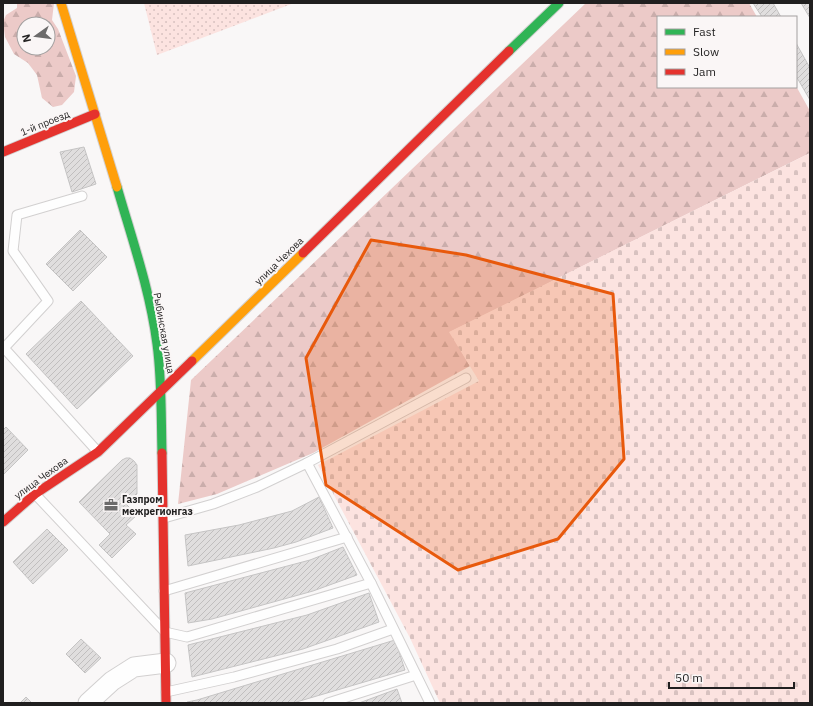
<svg xmlns="http://www.w3.org/2000/svg" width="813" height="706" viewBox="0 0 813 706" font-family="'IBM Plex Sans',sans-serif">
<style>
.forest{fill:url(#forest-firs);fill-rule:evenodd}
.cemetery{fill:url(#cemetery-stones)}
.garden{fill:url(#garden-dots)}
.building{fill:url(#building-hatch);stroke:#c5c4c4}
.lines{fill:none;stroke-linecap:round;stroke-linejoin:round}
.lane-casing{stroke:#d2d0d0;stroke-width:11}
.street-casing{stroke:#d2d0d0;stroke-width:21}
.fast-casing{stroke:#d2d0d0;stroke-width:11}
.slow-casing{stroke:#d2d0d0;stroke-width:11}
.jam-casing{stroke:#d2d0d0;stroke-width:11}
.lane{stroke:#fefefe;stroke-width:9}
.street{stroke:#fefefe;stroke-width:19}
.fast{stroke:#30b455;stroke-width:9}
.slow{stroke:#ff9f0a;stroke-width:9}
.jam{stroke:#e5322d;stroke-width:9}
.marked{fill:#e8590c;fill-opacity:0.2;stroke:#e8590c;stroke-width:3;stroke-linejoin:round}
.labels{text-anchor:middle;dominant-baseline:central;stroke-width:4;stroke-linejoin:round;paint-order:stroke}
.street-label{font-size:10px;fill:#201f1f;stroke:#faf6f6}
.poi-label{font-size:10px;font-weight:bold;fill:#201f1f;stroke:#faf6f6;text-anchor:start}
</style>
<defs>
<pattern id="forest-firs" width="22" height="20" patternUnits="userSpaceOnUse"><rect width="22" height="20" fill="#eccac8"/><path d="M5 1l3.5 6h-7zM16 11l3.5 6h-7z" fill="#caadab"/></pattern>
<pattern id="cemetery-stones" width="16" height="16" patternUnits="userSpaceOnUse"><rect width="16" height="16" fill="#fce3e0"/><path d="M2 7V4a2 2 0 0 1 4 0v3zM10 15v-3a2 2 0 0 1 4 0v3z" fill="#d8c2c0"/></pattern>
<pattern id="garden-dots" width="8" height="8" patternUnits="userSpaceOnUse"><rect width="8" height="8" fill="#fce3e0"/><path d="M2 2h.1M6 6h.1" fill="none" stroke="#d8c2c0" stroke-width="1.8" stroke-linecap="round"/></pattern>
<pattern id="building-hatch" width="6" height="6" patternUnits="userSpaceOnUse"><rect width="6" height="6" fill="#e0dede"/><path d="M-1 1l2-2M0 6l6-6M5 7l2-2" fill="none" stroke="#c0bebe"/></pattern>
</defs>
<rect width="100%" height="100%" fill="#f9f7f7"/>
<g class="forest">
<path d="M17,3H54L52,20L58,29L76,76L74,92L62,105L53,107L42,98L37,75L28,63L14,54L5,37L3,22L6,15L17,8ZM24,24H48V48H24Z"/>
<polygon points="586,3 749,3 757,17 658,17 658,87 796,86 810,111 810,153 450,332 470,366 313,453 217,494 178,504 191,380"/>
</g>
<polygon class="cemetery" points="810,153 810,703 440,703 410,638 318,465 479,381 449,332"/>
<polygon class="garden" points="144,3 294,3 157,55"/>
<g class="building">
<polygon points="753,3 773,3 781,17 762,17"/>
<polygon points="801,3 810,3 810,18"/>
<polygon points="796,43 810,68 810,100 796,76"/>
<polygon points="84,147 96,184 72,192 60,152"/>
<polygon points="80,230 107,257 73,291 46,264"/>
<polygon points="81,301 133,356 77,409 26,354"/>
<polygon points="6,427 28,450 3,475 3,430"/>
<polygon points="126,458 130,458 134,461 137,465 137,494 126,504 137,515 126,525 136,534 112,558 99,545 110,534 79,502 122,460"/>
<polygon points="319,497 333,528 296,542 274,548 188,566 185,535 239,525 292,511"/>
<polygon points="47,529 68,550 33,584 13,562"/>
<polygon points="343,547 357,575 313,591 212,619 188,623 185,593 310,560"/>
<polygon points="369,593 379,622 303,649 192,677 188,645 307,615"/>
<polygon points="81,639 101,658 85,673 66,654"/>
<polygon points="395,640 405,670 293,703 187,703 187,702 197,700"/>
<polygon points="397,689 402,703 359,703"/>
<polygon points="26,697 32,703 20,703"/>
</g>
<g class="lines">
<g class="lane-casing">
<g id="lane">
<polyline points="82,196 17,215 13,251 48,301 4,348 98,452"/>
<polyline points="307,463 466,378"/>
<polyline points="35,494 165,632 187,637 371,583"/>
<polyline points="164,518 213,504 257,487 307,463 371,583 430,703"/>
<polyline points="164,591 347,537"/>
<polyline points="166,692 234,677 337,649 393,629"/>
<polyline points="328,703 416,675"/>
</g>
</g>
<g class="street-casing">
<polyline id="street" points="88,703 112,681 134,667 166,663"/>
</g>
<g class="fast-casing">
<g id="fast">
<polyline points="509,51 559,3"/>
<path d="M117,187C132,239 150,290 157,344C162,380 161,417 162,453"/>
</g>
</g>
<g class="slow-casing">
<g id="slow">
<polyline points="61,3 117,187"/>
<polyline points="192,361 303,253"/>
</g>
</g>
<g class="jam-casing">
<g id="jam">
<polyline points="3,152 95,114"/>
<polyline points="303,253 509,51"/>
<polyline points="162,453 166,703"/>
<polyline points="3,522 35,494 98,452 192,361"/>
</g>
</g>
<use href="#lane" class="lane"/>
<use href="#street" class="street"/>
<use href="#fast" class="fast"/>
<use href="#slow" class="slow"/>
<use href="#jam" class="jam"/>
</g>
<path class="marked" d="M371,240L466,255L613,294L624,459L558,539L458,570L326,485L306,358Z"/>
<defs>
<g id="office-bare" transform="scale(1.08)"><path d="M-6-3h4V-5.5h4V-3h4V5H-6ZM-1-4.5V-3h2v-1.5ZM-6 0V1H6V0Z" fill="#6c6b6b" stroke="#faf6f6" stroke-width="2.5" paint-order="stroke"/></g>
</defs>
<g fill-rule="evenodd">
<use href="#office-bare" x="111" y="505"/>
</g>
<g class="labels">
<g class="street-label">
<text transform="translate(45 123) rotate(-22)">1-й проезд</text>
<text transform="translate(279 261) rotate(-44)">улица Чехова</text>
<text transform="translate(164 333) rotate(80)">Рыбинская улица</text>
<text transform="translate(41 478) rotate(-36)">улица Чехова</text>
</g>
<g class="poi-label">
<text x="122" y="499">Газпром<tspan x="122" dy="12">межрегионгаз</tspan></text>
</g>
</g>
<rect width="813" height="706" fill="none" stroke="#201f1f" stroke-width="8"/>
<rect x="657" y="16" width="140" height="72" fill="#faf6f6" stroke="#a3a0a0"/>
<rect x="665" y="29" width="20" height="6" fill="#30b455" stroke="#a3a0a0"/>
<text x="693" y="36" font-size="12" fill="#201f1f">Fast</text>
<rect x="665" y="49" width="20" height="6" fill="#ff9f0a" stroke="#a3a0a0"/>
<text x="693" y="56" font-size="12" fill="#201f1f">Slow</text>
<rect x="665" y="69" width="20" height="6" fill="#e5322d" stroke="#a3a0a0"/>
<text x="693" y="76" font-size="12" fill="#201f1f">Jam</text>
<g transform="translate(36 36) rotate(256)"><circle r="19" fill="#faf6f6" stroke="#a3a0a0"/>
<path d="M0-3L7 15L0 10L-7 15Z" fill="#6c6b6b"/>
<text y="-6" font-size="11" font-weight="bold" text-anchor="middle" fill="#201f1f">N</text>
</g>
<path d="M669 682v6h125v-6" fill="none" stroke="#201f1f" stroke-width="2"/>
<text x="675" y="682" font-size="12" fill="#201f1f" stroke="#faf6f6" stroke-width="3" paint-order="stroke">50 m</text>
</svg>
